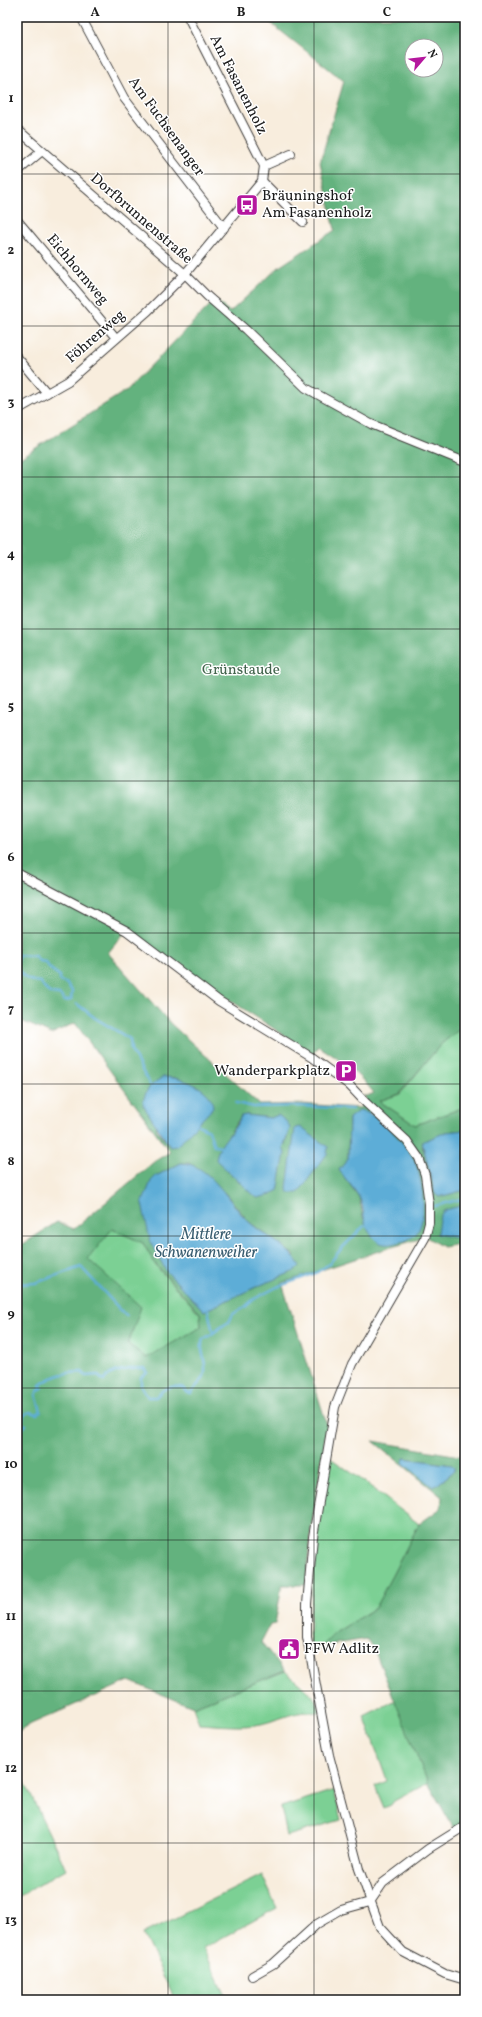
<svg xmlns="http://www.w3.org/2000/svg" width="482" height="2017" viewBox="0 0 482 2017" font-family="Vollkorn,serif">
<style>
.green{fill:#7bd094;stroke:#4c7658}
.forest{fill:#64b27e;stroke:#40674d;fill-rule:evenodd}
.water{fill:#5dadd7;stroke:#3c647a}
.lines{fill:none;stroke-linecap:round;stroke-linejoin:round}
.stream{stroke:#5dadd7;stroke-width:2.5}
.minor-casing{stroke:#3d3b39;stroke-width:10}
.minor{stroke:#fff;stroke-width:8}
.grid{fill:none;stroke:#1c1c1c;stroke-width:1;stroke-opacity:0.55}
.labels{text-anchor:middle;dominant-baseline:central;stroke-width:3;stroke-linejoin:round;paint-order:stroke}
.street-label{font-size:15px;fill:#1c1c1c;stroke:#fff}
.poi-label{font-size:15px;fill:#1c1c1c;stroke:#fff;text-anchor:start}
.park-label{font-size:15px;fill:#42644c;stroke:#fff}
.water-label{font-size:16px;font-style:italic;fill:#395d70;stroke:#fff}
.neatline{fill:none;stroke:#1c1c1c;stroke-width:1.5}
.grid-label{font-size:13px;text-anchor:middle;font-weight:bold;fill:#1c1c1c}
</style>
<rect width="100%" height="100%" fill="#fff"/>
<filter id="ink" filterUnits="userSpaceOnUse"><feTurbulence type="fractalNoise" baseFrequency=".025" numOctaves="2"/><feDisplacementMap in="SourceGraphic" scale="8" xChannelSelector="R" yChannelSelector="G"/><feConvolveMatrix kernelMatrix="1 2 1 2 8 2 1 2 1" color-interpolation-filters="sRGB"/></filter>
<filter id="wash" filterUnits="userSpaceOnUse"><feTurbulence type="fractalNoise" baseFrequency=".012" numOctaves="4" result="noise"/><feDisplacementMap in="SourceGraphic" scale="16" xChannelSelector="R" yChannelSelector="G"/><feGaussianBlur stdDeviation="0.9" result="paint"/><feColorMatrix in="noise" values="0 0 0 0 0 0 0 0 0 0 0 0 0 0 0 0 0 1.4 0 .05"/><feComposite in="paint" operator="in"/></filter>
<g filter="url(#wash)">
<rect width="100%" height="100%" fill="#f8eddd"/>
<g class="green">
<polygon points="465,1025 465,1107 415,1125 379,1101 400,1094 441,1044"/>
<polygon points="112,1229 143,1243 156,1266 200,1314 201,1327 147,1358 128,1344 87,1258"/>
<polygon points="329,1457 362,1480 419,1524 375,1608 335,1633 322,1646 312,1651 309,1634 316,1538"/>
<path d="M285,1671L316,1699L319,1713C296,1709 283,1719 261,1724C241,1728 220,1725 199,1724L193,1707Z"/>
<polygon points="396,1700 428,1783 394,1801 391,1805 384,1808 375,1786 387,1781 364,1716"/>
<polygon points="17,1766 66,1869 17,1897"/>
<polygon points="334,1790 341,1820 287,1836 281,1807"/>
<polygon points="262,1875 277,1908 203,1948 228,2000 215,2000 213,1997 210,2000 168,2000 173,1996 143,1934"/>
</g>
<g class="forest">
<path d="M263,17H465V1025L441,1044L399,1094L379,1101L415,1125L465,1107V1130L446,1132L422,1146L439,1197L465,1190V1205L443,1211L457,1238L465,1237V1243L443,1247L426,1237L382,1250L282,1283L327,1425L310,1537L306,1585H282L275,1624L270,1625L261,1642L285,1671L193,1707L129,1681L31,1724L17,1733V1248L57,1222L74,1229L155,1161L170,1152L75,1023L51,1034L17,1019V460L127,390L215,300L230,312L279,267L335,230L320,162L344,81ZM412,46H436V70H412ZM125,932L313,1054L318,1046C340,1059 359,1074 374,1093L367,1096H363L366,1099L360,1108L301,1104L260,1105L171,1024L108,953ZM173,1077L194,1086L170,1147L157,1130L156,1123ZM370,1112C405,1148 421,1152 423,1207L370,1233L363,1217L359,1197L339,1170L348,1159L349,1118ZM246,1115L271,1118L278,1116L290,1128L285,1144L254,1194L227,1171L219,1150L241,1116ZM181,1163H189L226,1194L249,1222L295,1256L256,1287L204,1311L166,1271L156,1176ZM112,1229L143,1243L156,1265L200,1313L201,1327L146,1358L128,1344L141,1307L88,1259Z"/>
<path d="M373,1441L465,1457V1823L454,1829L428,1783L376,1654L367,1639L322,1646L335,1633L375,1608L419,1524L441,1508L442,1497ZM404,1458L452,1465L454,1467V1471L437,1485Z"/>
</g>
<g class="water">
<path d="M163,1077C180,1077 213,1087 213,1108L177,1146L170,1147L143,1105C144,1090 151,1084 163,1077Z"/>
<path d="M360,1110C378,1115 404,1141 413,1158C422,1174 428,1215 418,1231C413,1239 405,1241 397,1243C390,1244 384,1246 377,1241C359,1225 367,1212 359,1197C354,1188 345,1179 339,1170L348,1159L349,1118Z"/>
<path d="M246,1115L271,1118L278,1115L287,1122L290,1128L283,1148L285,1153L278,1191L266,1196L257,1198L216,1160C217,1143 236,1131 241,1116Z"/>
<polygon points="300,1127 328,1147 327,1154 298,1193 288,1193 287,1188 295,1128"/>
<polygon points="465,1130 465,1190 439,1197 435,1194 422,1142 446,1132"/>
<path d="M181,1163C210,1163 230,1205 249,1222C266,1237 289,1246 300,1266L295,1271L256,1287L204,1311L166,1271L150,1240L142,1204L151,1181L156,1176Z"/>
<path d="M465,1205V1237L457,1238L437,1234C440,1208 441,1211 465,1205Z"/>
<polygon points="404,1458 452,1465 454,1467 454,1471 437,1485 433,1487 403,1463"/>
</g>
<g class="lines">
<g class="stream">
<path d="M17,955L35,956L39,961L46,962L49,968L60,976V981L67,984L72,991L71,1000L64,1001L60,995C49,995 45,990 40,982C28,981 24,978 17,968"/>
<polyline points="17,962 18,956"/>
<polyline points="77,1004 95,1018 130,1039 131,1050 150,1085"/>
<polyline points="236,1103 254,1107 299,1106 353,1109"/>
<polyline points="198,1125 209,1130 214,1146 221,1147"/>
<polyline points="435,1206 465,1198"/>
<polyline points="17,1284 35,1283 81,1267 126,1316"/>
<polyline points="208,1310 213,1333"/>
<path d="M19,1431L26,1425L21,1424L24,1415L30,1412L37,1414L41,1411L36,1395L38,1391L42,1388L40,1385C49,1378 58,1375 68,1373C73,1372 77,1373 82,1372L86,1376L97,1375L104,1381C109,1369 132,1369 144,1368L147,1373L141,1377V1386L148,1397H156C163,1388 173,1384 184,1388L187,1392L191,1393C195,1387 203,1380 204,1376C209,1363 198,1351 203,1339C213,1335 219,1327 229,1322L233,1314L244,1308L254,1299L277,1287L316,1273L329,1264L341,1249L364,1226L368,1225"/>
</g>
</g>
</g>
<g filter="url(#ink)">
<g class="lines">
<g class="minor-casing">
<g id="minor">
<polyline points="81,17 124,98 224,228"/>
<polyline points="17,129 185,274 207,296 246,330 306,388 371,424 465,462"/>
<polyline points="264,166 291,154"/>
<polyline points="17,172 42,151"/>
<polyline points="262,181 303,222"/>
<polyline points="17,220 116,338"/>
<polyline points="17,357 47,393"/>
<polyline points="17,410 68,381 148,311 185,274 262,181 264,166 188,17"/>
<polyline points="17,873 127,931 219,1001 311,1057 349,1085 366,1103 407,1141 419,1158 425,1175 429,1204 429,1223 425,1238 352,1364 335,1407 313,1537 307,1604 307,1637 329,1755 359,1869 380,1927 403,1952 445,1974 465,1980"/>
<polyline points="252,1976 273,1964 317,1924 341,1910 370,1902 383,1883 428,1849 465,1826"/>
</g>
</g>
<use href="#minor" class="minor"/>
</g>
</g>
<path class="grid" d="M168,17V2000M314,17V2000M17,174H465M17,326H465M17,477H465M17,629H465M17,781H465M17,933H465M17,1084H465M17,1236H465M17,1388H465M17,1540H465M17,1691H465M17,1843H465"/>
<defs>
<g id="bus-square" transform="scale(1.15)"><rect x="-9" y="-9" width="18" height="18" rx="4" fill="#b5179e" stroke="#fff"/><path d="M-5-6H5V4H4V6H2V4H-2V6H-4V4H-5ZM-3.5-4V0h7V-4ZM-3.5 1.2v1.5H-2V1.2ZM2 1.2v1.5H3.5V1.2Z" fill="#fff"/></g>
<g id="parking-square" transform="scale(1.15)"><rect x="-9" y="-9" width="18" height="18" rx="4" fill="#b5179e" stroke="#fff"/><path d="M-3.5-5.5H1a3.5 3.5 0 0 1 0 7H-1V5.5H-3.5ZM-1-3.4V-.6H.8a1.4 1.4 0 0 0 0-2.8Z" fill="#fff"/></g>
<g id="civic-square" transform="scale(1.15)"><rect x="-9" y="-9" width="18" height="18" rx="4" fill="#b5179e" stroke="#fff"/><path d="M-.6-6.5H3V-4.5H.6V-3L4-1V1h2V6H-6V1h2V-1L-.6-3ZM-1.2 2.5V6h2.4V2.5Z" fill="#fff"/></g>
</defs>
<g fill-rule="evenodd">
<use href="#bus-square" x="247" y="205"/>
<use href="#parking-square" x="346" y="1071"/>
<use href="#civic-square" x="289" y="1649"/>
</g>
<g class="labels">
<g class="street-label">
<text transform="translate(238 85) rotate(63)">Am Fasanenholz</text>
<text transform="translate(166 127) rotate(54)">Am Fuchsenanger</text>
<text transform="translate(141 219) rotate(41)">Dorfbrunnenstraße</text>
<text transform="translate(77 270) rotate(50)">Eichhornweg</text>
<text transform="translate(96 337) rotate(-41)">Föhrenweg</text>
</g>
<g class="poi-label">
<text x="262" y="196">Bräuningshof<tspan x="262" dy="17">Am Fasanenholz</tspan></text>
<text x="330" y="1071" text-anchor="end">Wanderparkplatz</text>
<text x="304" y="1649">FFW Adlitz</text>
</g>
<g class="park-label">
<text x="241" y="670">Grünstaude</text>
</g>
<g class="water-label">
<text x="206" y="1235">Mittlere<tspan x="206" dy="18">Schwanenweiher</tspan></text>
</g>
</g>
<rect width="482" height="2017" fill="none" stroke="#fff" stroke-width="44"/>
<g transform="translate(424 58) rotate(62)"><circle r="19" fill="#ffffff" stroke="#a4a4a4"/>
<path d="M0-3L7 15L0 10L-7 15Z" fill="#b5179e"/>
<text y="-6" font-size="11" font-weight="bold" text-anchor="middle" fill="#1c1c1c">N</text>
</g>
<rect x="22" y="22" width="438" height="1973" class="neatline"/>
<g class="grid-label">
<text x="95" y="16">A</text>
<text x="241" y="16">B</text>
<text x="387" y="16">C</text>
<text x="11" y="102">1</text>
<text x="11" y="254">2</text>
<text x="11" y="406">3</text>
<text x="11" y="558">4</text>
<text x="11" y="710">5</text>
<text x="11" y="861">6</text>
<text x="11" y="1013">7</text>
<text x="11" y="1165">8</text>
<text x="11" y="1317">9</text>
<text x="11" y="1468">10</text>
<text x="11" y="1620">11</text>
<text x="11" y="1772">12</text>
<text x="11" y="1924">13</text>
</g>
</svg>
